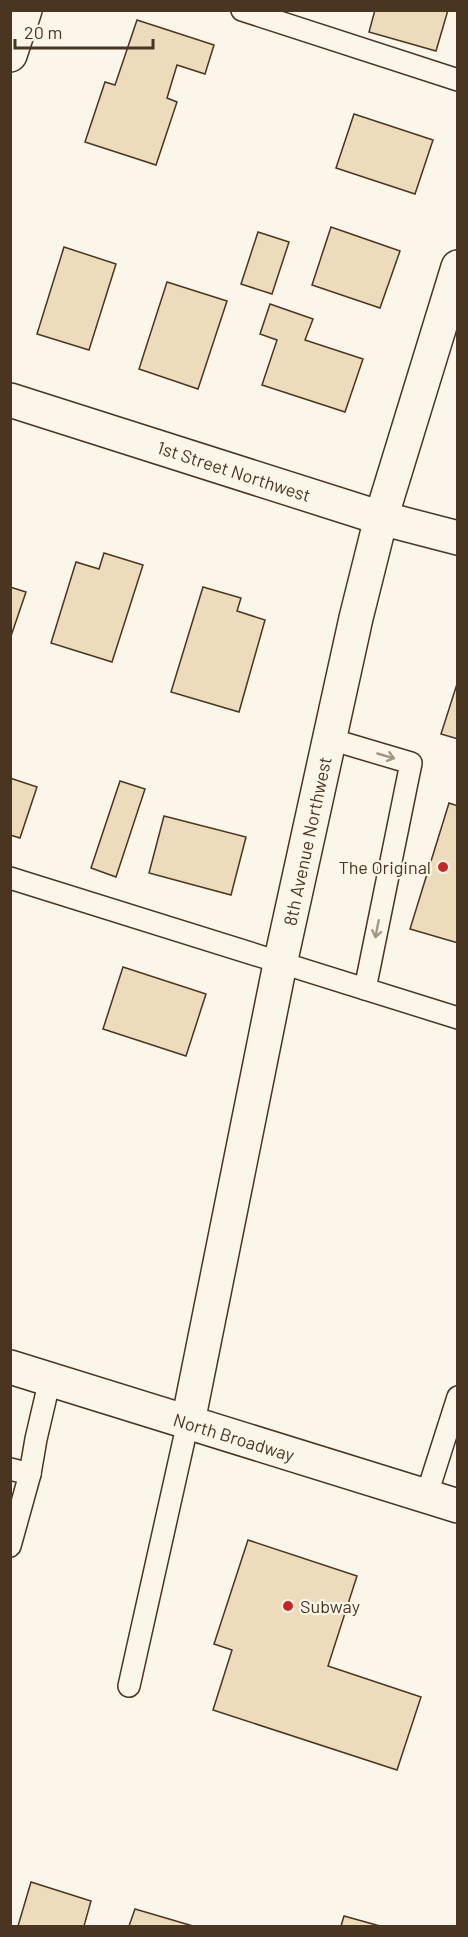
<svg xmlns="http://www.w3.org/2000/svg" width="468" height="1937" viewBox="0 0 468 1937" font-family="Barlow,sans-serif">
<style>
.building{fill:#ecdcbc;stroke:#4a3520;stroke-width:1.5}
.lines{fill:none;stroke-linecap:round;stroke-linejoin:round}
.lane-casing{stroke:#4a3520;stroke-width:24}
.street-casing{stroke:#4a3520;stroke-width:36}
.secondary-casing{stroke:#4a3520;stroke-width:36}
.primary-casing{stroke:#4a3520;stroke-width:36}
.lane{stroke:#fbf6e9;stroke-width:21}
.street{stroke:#fbf6e9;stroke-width:33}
.secondary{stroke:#fbf6e9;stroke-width:33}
.primary{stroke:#fbf6e9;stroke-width:33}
.oneway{stroke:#a29684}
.poi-dot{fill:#c62828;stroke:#fbf6e9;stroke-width:2}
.labels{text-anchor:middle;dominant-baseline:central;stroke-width:4.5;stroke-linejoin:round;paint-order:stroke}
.street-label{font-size:18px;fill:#4a3520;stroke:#fbf6e9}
.poi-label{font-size:18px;fill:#4a3520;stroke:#fbf6e9;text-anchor:end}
</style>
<rect width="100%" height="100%" fill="#fbf6e9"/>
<g class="building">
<polygon points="375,10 448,10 436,51 369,32"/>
<polygon points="137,20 214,45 205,74 177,65 167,98 177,102 156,165 85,142 105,82 115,85"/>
<polygon points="354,114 433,140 415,194 336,168"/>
<polygon points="331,227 400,251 380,308 312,285"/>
<polygon points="258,232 289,242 272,294 241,284"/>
<polygon points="64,247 116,264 89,350 37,334"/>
<polygon points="167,282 227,301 198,389 139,369"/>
<polygon points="270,304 313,319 305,340 363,359 345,412 262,385 277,340 260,334"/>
<polygon points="104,553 143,565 112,662 51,643 76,562 99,569"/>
<polygon points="10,587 26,592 10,639"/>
<polygon points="203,587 241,598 237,611 265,620 239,712 171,692"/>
<polygon points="457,684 458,684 458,739 441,734"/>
<polygon points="10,778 37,787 20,838 10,835"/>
<polygon points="120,781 145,789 116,877 91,868"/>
<polygon points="449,803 458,806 458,943 410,929"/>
<polygon points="164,816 246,837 231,895 149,873"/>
<polygon points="123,967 206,994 186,1056 103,1029"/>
<polygon points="248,1540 357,1576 328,1666 421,1697 397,1770 213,1710 232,1650 214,1644"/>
<polygon points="31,1882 91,1901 84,1926 18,1926"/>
<polygon points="135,1909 193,1926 129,1926"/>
<polygon points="344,1916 380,1926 341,1926"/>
</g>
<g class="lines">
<g class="lane-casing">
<g id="lane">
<polyline points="242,10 458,80"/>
<polyline points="330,739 411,763 365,989"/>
<polyline points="10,878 458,1018"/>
<polyline points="10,1469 30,1474 10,1546"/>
<polyline points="30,1474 36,1439 50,1379"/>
<polyline points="426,1497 458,1397"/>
<polyline points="129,1686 188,1422"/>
</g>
</g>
<g class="street-casing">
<g id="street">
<polyline points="10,400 381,518 458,538"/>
<polyline points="188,1422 280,964 356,618 381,518 458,267"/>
</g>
</g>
<g class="secondary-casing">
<polyline id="secondary" points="10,55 25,10"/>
</g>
<g class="primary-casing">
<polyline id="primary" points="10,1367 458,1506"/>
</g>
<use href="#lane" class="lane"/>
<use href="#street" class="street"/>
<use href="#secondary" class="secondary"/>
<use href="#primary" class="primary"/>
</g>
<defs><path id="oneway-shaft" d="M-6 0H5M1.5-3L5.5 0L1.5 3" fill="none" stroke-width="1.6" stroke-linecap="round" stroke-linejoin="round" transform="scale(1.5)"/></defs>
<g class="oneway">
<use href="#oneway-shaft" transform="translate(386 756) rotate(16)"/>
<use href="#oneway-shaft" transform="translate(377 929) rotate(101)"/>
</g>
<g class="poi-dot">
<circle cx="443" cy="867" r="6"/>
<circle cx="288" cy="1606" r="6"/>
</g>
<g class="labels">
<g class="street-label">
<text transform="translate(234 471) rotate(18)">1st Street Northwest</text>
<text transform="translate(307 841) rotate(-78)">8th Avenue Northwest</text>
<text transform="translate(234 1437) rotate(17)">North Broadway</text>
</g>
<g class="poi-label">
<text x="431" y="867">The Original</text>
<text x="300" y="1606" text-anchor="start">Subway</text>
</g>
</g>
<rect width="468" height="1937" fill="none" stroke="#4a3520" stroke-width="24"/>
<path d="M15 39v9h138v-9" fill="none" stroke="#4a3520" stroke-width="3"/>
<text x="24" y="39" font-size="18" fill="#4a3520" stroke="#fbf6e9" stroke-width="4.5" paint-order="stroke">20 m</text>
</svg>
